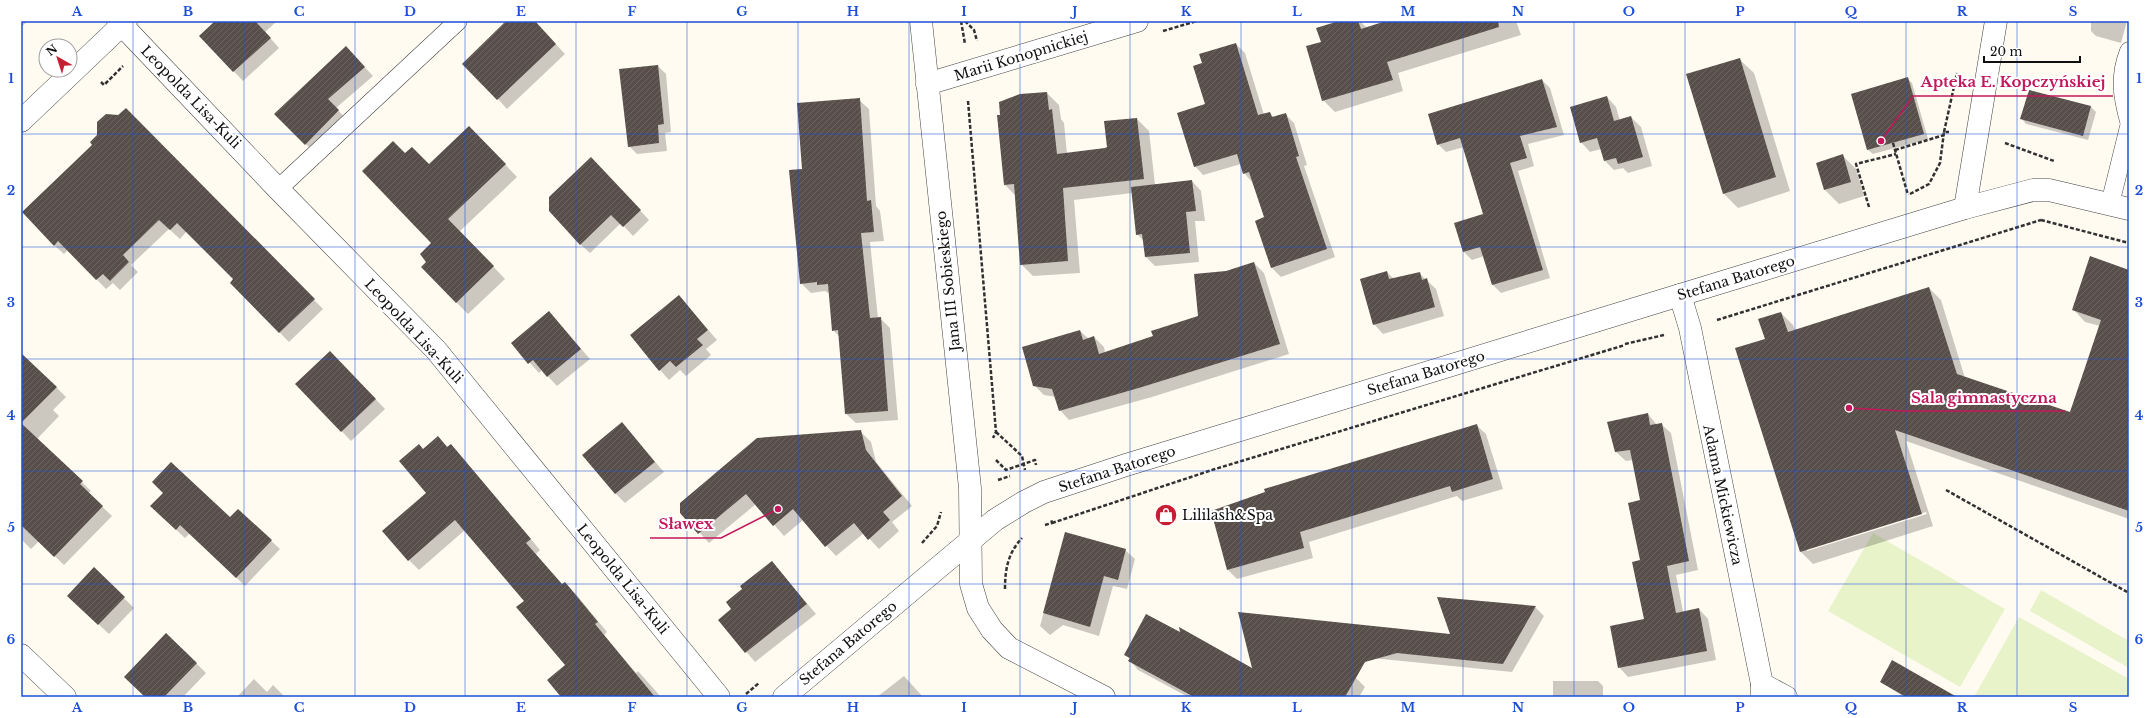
<svg xmlns="http://www.w3.org/2000/svg" width="2150" height="718" viewBox="0 0 2150 718" font-family="'Libre Baskerville',serif">
<style>
.pitch{fill:#e8f3ca}
.shadow{fill:#0003;fill-rule:evenodd}
.building{fill:url(#building-hatch)}
.lines{fill:none;stroke-linecap:round;stroke-linejoin:round}
.service-casing{stroke:#424242;stroke-width:19}
.minor-casing{stroke:#424242;stroke-width:23}
.tertiary-casing{stroke:#424242;stroke-width:23}
.path{stroke:#313131;stroke-width:2.5;stroke-dasharray:4 2;stroke-linecap:butt}
.service{stroke:#fff;stroke-width:18}
.minor{stroke:#fff;stroke-width:22}
.tertiary{stroke:#fff;stroke-width:22}
.grid{fill:none;stroke:#1d4ed8;stroke-width:1;stroke-opacity:0.55}
.labels{text-anchor:middle;dominant-baseline:central;stroke-width:4;stroke-linejoin:round;paint-order:stroke}
.street-label{font-size:14px;fill:#0f0f0f;stroke:#fff}
.poi-label{font-size:14px;fill:#0f0f0f;stroke:#fff;text-anchor:start}
.leader{fill:none;stroke:#c2185b;stroke-width:1.5}
.callout-dot{fill:#c2185b;stroke:#fff;stroke-width:1.5}
.callout-label{font-size:15px;text-anchor:middle;font-weight:bold;fill:#c2185b;stroke:#fff;stroke-width:4;stroke-linejoin:round;paint-order:stroke}
.neatline{fill:none;stroke:#1d4ed8;stroke-width:1.5}
.grid-label{font-size:13px;text-anchor:middle;font-weight:bold;fill:#1d4ed8}
</style>
<defs>
<pattern id="building-hatch" width="6" height="6" patternUnits="userSpaceOnUse"><rect width="6" height="6" fill="#584f4b"/><path d="M-1 1l2-2M0 6l6-6M5 7l2-2" fill="none" stroke="#6b6461"/></pattern>
</defs>
<rect width="100%" height="100%" fill="#fffbf1"/>
<g class="pitch">
<polygon points="1873,533 2005,609 1960,687 1828,611"/>
<polygon points="2041,590 2129,641 2129,668 2030,611"/>
<polygon points="2019,617 2129,679 2129,697 1974,697"/>
</g>
<g class="shadow">
<polygon points="21,21 28,21 21,27"/>
<polygon points="216,21 277,21 265,32 279,48 243,81 200,36"/>
<polygon points="507,21 534,21 565,54 507,109 498,99"/>
<polygon points="1342,21 1360,21 1367,28 1389,21 1516,21 1521,35 1398,73 1403,91 1335,112 1323,100 1323,42"/>
<polygon points="2091,21 2127,21 2121,43 2096,36 2091,31"/>
<polygon points="1236,44 1245,53 1264,115 1270,113 1274,118 1285,114 1294,123 1307,165 1304,166 1335,257 1281,277 1272,268 1256,221 1265,218 1252,182 1244,173 1241,164 1203,175 1195,166 1206,105 1203,64"/>
<polygon points="354,56 373,76 336,108 347,120 314,152 275,114"/>
<polygon points="1740,60 1754,73 1790,191 1738,208 1724,194"/>
<polygon points="658,66 666,74 671,132 665,133 667,151 637,154 629,146 620,70"/>
<polygon points="1907,78 1912,83 1928,139 1873,154 1868,150 1852,94"/>
<polygon points="1542,80 1550,88 1564,135 1528,144 1534,166 1518,171 1550,278 1501,293 1493,285 1484,256 1472,260 1464,252 1456,223 1485,214 1464,147 1446,152 1438,144"/>
<polygon points="2029,91 2091,107 2096,112 2088,140 2026,124 2022,119"/>
<polygon points="1047,93 1059,105 1061,119 1064,123 1067,154 1105,149 1137,119 1149,131 1155,185 1192,181 1201,191 1205,221 1195,221 1199,262 1155,266 1146,257 1144,241 1137,234 1132,193 1074,200 1080,273 1033,276 1021,264 1016,196 1005,185"/>
<polygon points="1607,97 1616,107 1620,121 1631,117 1641,127 1652,166 1628,173 1623,168 1614,170 1605,161 1601,149 1590,152 1581,142"/>
<polygon points="859,100 869,109 876,206 880,211 884,241 870,242 878,318 880,318 890,328 898,420 856,423 846,414 839,336 833,330 830,294 825,291 811,293 801,283 803,170"/>
<polygon points="126,109 323,309 289,342 231,283 235,279 187,231 180,239 169,229 131,265 138,272 120,290 113,283 106,289 68,250 64,254 54,245 94,145"/>
<polygon points="481,139 517,177 460,231 505,279 468,314 456,302 428,262 432,243 405,154 429,166"/>
<polygon points="1843,156 1856,169 1864,196 1839,204 1825,190"/>
<polygon points="600,167 649,220 633,236 621,223 590,253 580,244"/>
<polygon points="1254,263 1264,273 1289,354 1152,397 1069,420 1060,410 1056,397 1044,395 1034,385 1080,331 1089,339 1094,337 1104,347 1105,353 1154,337 1199,317 1226,272"/>
<path d="M2129,271V519L1906,441L1933,526L1813,564L1801,552L1736,349L1766,340L1781,313L1793,325L1795,330L1929,288L1941,300L1965,378L2070,413L2100,326L2085,322L2073,309ZM1926,512L1927,514L1807,551V549Z"/>
<polygon points="1387,272 1394,279 1419,273 1436,289 1444,316 1383,334 1374,324"/>
<polygon points="679,296 717,340 706,349 711,355 686,376 680,370 669,380 660,370"/>
<polygon points="549,312 590,359 557,386 542,370 539,373 512,343"/>
<polygon points="340,362 385,409 351,441 297,384"/>
<polygon points="21,369 56,387 66,397 53,410 59,416 37,439 91,491 88,493 112,516 64,565 39,541 31,549 21,539"/>
<polygon points="1648,414 1657,425 1661,424 1671,433 1698,570 1676,575 1683,612 1699,609 1708,619 1716,660 1628,677 1619,667 1645,620 1641,561 1641,501 1633,460 1626,461 1616,452"/>
<polygon points="622,424 664,472 625,503 615,493"/>
<polygon points="1476,425 1486,434 1503,489 1462,501 1457,496 1309,542 1313,558 1237,579 1228,570"/>
<polygon points="861,432 871,442 876,462 912,506 892,522 899,531 879,549 864,533 836,556 803,520 784,536 756,504 709,543 681,512"/>
<polygon points="438,437 449,448 451,446 461,456 540,550 536,554 562,585 565,583 575,593 607,632 604,635 636,673 638,671 661,697 562,697 566,665 525,601 465,530 419,570 409,560 427,493 423,450"/>
<polygon points="238,510 280,549 245,586 190,533 185,538 160,515 230,519"/>
<polygon points="1066,533 1125,550 1135,559 1127,589 1113,586 1099,636 1063,625 1050,635 1040,626"/>
<polygon points="772,562 816,614 755,662 719,620 733,609 744,589"/>
<polygon points="94,569 134,608 109,634 78,605"/>
<polygon points="1439,598 1535,607 1544,616 1512,672 1302,651 1356,678 1365,687 1359,697 1201,697 1193,693 1191,697 1188,697 1138,670 1126,655 1146,615 1182,634 1180,629 1254,670 1239,613 1452,635"/>
<polygon points="196,663 206,673 183,697 146,697"/>
<polygon points="904,676 923,697 877,697"/>
<polygon points="254,679 267,692 273,685 285,697 237,697"/>
<polygon points="1553,681 1598,681 1603,686 1603,697 1553,697"/>
<polygon points="1881,682 1955,697 1904,697"/>
</g>
<g class="building">
<polygon points="215,21 255,21 271,38 233,72 199,36"/>
<polygon points="506,21 535,21 556,44 497,100 462,64"/>
<polygon points="1339,21 1358,21 1361,29 1386,21 1498,21 1499,27 1387,62 1393,80 1322,101 1306,46 1321,42 1316,28"/>
<polygon points="1236,43 1258,115 1270,112 1272,117 1286,113 1299,156 1296,157 1327,249 1271,268 1255,221 1264,217 1249,172 1243,174 1237,154 1194,167 1177,113 1205,104 1193,66 1202,63 1199,54"/>
<polygon points="346,46 365,67 328,99 339,110 305,145 274,114"/>
<polygon points="1740,58 1776,177 1723,194 1686,74"/>
<polygon points="658,65 664,124 658,125 659,143 628,147 619,69"/>
<polygon points="1908,77 1924,134 1867,150 1851,94"/>
<polygon points="1542,79 1557,127 1520,136 1527,158 1510,163 1543,270 1492,285 1480,247 1463,252 1454,223 1483,214 1460,138 1437,145 1428,114"/>
<polygon points="2029,90 2091,106 2083,136 2020,119"/>
<polygon points="1047,92 1049,110 1052,109 1057,154 1105,148 1107,147 1104,121 1137,118 1144,179 1063,188 1068,261 1020,265 1014,184 1004,185 997,115 1000,115 999,102 1020,94"/>
<polygon points="1607,96 1614,121 1631,116 1643,157 1618,164 1616,158 1604,161 1597,138 1580,143 1570,107"/>
<polygon points="860,98 867,201 871,200 874,232 861,233 870,318 881,317 888,411 845,414 838,330 832,331 828,284 817,285 817,282 800,284 789,170 802,169 797,103"/>
<polygon points="126,108 315,299 279,333 230,283 233,279 177,223 170,230 159,220 123,255 129,262 110,281 103,274 96,280 58,241 54,246 22,212 92,145 90,142 97,135 97,122 106,114 118,115"/>
<polygon points="469,126 506,164 448,219 494,266 456,303 421,267 426,262 420,254 431,243 362,171 393,141 405,153 412,147 429,164"/>
<polygon points="1843,154 1851,182 1824,190 1816,163"/>
<polygon points="591,157 641,210 623,227 611,215 580,245 549,211 549,197"/>
<polygon points="1192,180 1196,211 1186,212 1190,253 1145,257 1142,234 1136,235 1131,187"/>
<polygon points="2090,256 2129,270 2129,511 1895,430 1922,514 1800,552 1735,348 1765,339 1758,319 1781,312 1788,332 1929,287 1957,374 2070,412 2101,320 2072,310"/>
<polygon points="1254,262 1280,344 1142,387 1059,411 1052,389 1033,386 1022,347 1080,330 1083,340 1094,336 1099,354 1153,336 1151,331 1198,316 1194,274 1226,271"/>
<polygon points="1387,271 1389,279 1420,272 1422,280 1427,278 1435,307 1373,325 1360,279"/>
<polygon points="679,295 708,330 697,339 703,345 676,367 670,361 659,371 630,335"/>
<polygon points="549,311 581,349 547,377 533,360 528,364 511,343"/>
<polygon points="330,351 376,399 341,432 295,384"/>
<polygon points="21,353 57,387 21,423 83,481 80,484 103,506 54,557 21,525"/>
<polygon points="1648,413 1650,425 1662,423 1689,561 1667,566 1676,613 1699,608 1707,651 1618,668 1610,626 1644,619 1632,562 1640,560 1628,503 1640,500 1630,450 1615,452 1607,422"/>
<polygon points="622,422 655,462 615,494 582,455"/>
<polygon points="1477,424 1493,479 1452,492 1450,486 1300,532 1304,548 1227,570 1211,511 1265,492 1264,489"/>
<polygon points="861,430 866,450 902,496 883,512 890,520 868,540 854,523 825,547 793,509 773,526 746,494 698,534 680,513 680,503 757,438"/>
<polygon points="438,436 447,447 451,444 531,539 526,543 562,584 565,582 598,622 595,624 655,697 561,697 547,680 565,665 516,607 524,601 455,520 408,561 382,531 426,493 399,461 419,444 423,449"/>
<polygon points="171,462 230,517 238,509 272,540 236,578 180,525 176,530 150,506 163,493 152,482"/>
<polygon points="1065,532 1126,549 1118,580 1104,576 1090,627 1043,613"/>
<polygon points="772,561 807,604 745,653 718,620 731,609 726,602 742,589 740,586"/>
<polygon points="94,567 125,597 98,625 67,596"/>
<polygon points="1437,597 1536,606 1503,664 1397,653 1365,662 1345,697 1194,697 1128,661 1130,658 1124,655 1146,614 1180,632 1179,627 1252,668 1238,612 1450,634"/>
<polygon points="166,633 197,663 164,697 145,697 124,677"/>
<polygon points="1892,660 1957,697 1906,697 1880,682"/>
</g>
<g class="lines">
<g class="service-casing">
<g id="service">
<path d="M2129,51C2119,76 2122,96 2129,121"/>
<polyline points="278,189 458,21"/>
<polyline points="2110,204 2129,127"/>
</g>
</g>
<g class="minor-casing">
<g id="minor">
<polyline points="118,21 278,189 436,350 719,697"/>
<polyline points="921,21 970,488 971,584 978,608 992,630 1009,648 1104,697"/>
<polyline points="927,84 1137,21"/>
<polyline points="21,121 126,21"/>
<polyline points="1680,295 1690,328 1762,684 1762,697"/>
<polyline points="21,655 65,697"/>
<polyline points="1762,684 1786,697"/>
</g>
</g>
<g class="tertiary-casing">
<g id="tertiary">
<polyline points="1965,208 1996,21"/>
<polyline points="784,697 995,520 1024,502 1044,492 1126,465 1680,295 1965,208 2033,190 2049,190 2129,209"/>
</g>
</g>
<g class="path">
<polyline points="961,21 965,44"/>
<polyline points="965,21 974,30 977,41"/>
<polyline points="1163,31 1197,21"/>
<polyline points="101,82 104,85 123,66"/>
<polyline points="968,101 996,432 993,438"/>
<polyline points="1944,132 1957,73"/>
<polyline points="1893,143 1908,195"/>
<polyline points="2005,143 2054,161"/>
<polyline points="1895,150 1944,135"/>
<polyline points="1910,194 1929,184 1940,163 1944,132 1949,132"/>
<polyline points="1869,207 1856,164 1896,154"/>
<polyline points="2041,220 2129,243"/>
<polyline points="1717,320 2041,220"/>
<polyline points="1625,344 1664,335"/>
<polyline points="996,432 1022,456 1025,470"/>
<polyline points="996,460 1006,470 1035,460 1036,465"/>
<polyline points="998,480 1010,476"/>
<polyline points="1946,490 2129,593"/>
<polyline points="1052,523 1215,469 1625,345"/>
<polyline points="1045,525 1052,523 1051,519"/>
<polyline points="922,543 937,526 941,512"/>
<path d="M1005,589C1005,569 1008,553 1022,538"/>
<polyline points="746,694 759,683"/>
</g>
<use href="#service" class="service"/>
<use href="#minor" class="minor"/>
<use href="#tertiary" class="tertiary"/>
</g>
<path class="grid" d="M133,21V697M244,21V697M355,21V697M465,21V697M576,21V697M687,21V697M798,21V697M909,21V697M1020,21V697M1130,21V697M1241,21V697M1352,21V697M1463,21V697M1574,21V697M1685,21V697M1795,21V697M1906,21V697M2017,21V697M21,134H2129M21,247H2129M21,359H2129M21,471H2129M21,584H2129"/>
<defs>
<g id="shop-disc" transform="scale(1.15)"><circle r="9.5" fill="#c81e34" stroke="#fff"/><path d="M-5-2.5h2.3a2.7 3.5 0 0 1 5.4 0H5L5.5 6h-11ZM-1.5-2.5h3a1.5 2.3 0 0 0-3 0Z" fill="#fff"/></g>
</defs>
<g fill-rule="evenodd">
<use href="#shop-disc" x="1166" y="515"/>
</g>
<g class="labels">
<g class="street-label">
<text transform="translate(1021 56) rotate(-17)">Marii Konopnickiej</text>
<text transform="translate(191 97) rotate(46)">Leopolda Lisa-Kuli</text>
<text transform="translate(1736 278) rotate(-17)">Stefana Batorego</text>
<text transform="translate(948 281) rotate(-96)">Jana III Sobieskiego</text>
<text transform="translate(414 331) rotate(47)">Leopolda Lisa-Kuli</text>
<text transform="translate(1426 373) rotate(-17)">Stefana Batorego</text>
<text transform="translate(1117 469) rotate(-18)">Stefana Batorego</text>
<text transform="translate(1723 495) rotate(78)">Adama Mickiewicza</text>
<text transform="translate(623 579) rotate(51)">Leopolda Lisa-Kuli</text>
<text transform="translate(848 643) rotate(-40)">Stefana Batorego</text>
</g>
<g class="poi-label">
<text x="1182" y="515">Lililash&amp;Spa</text>
</g>
</g>
<path class="leader" d="M1881 141L1913 96H2113M1849 408L1903 411H2065M778 509L721 538H650"/>
<g class="callout-dot">
<circle cx="1881" cy="141" r="4"/>
<circle cx="1849" cy="408" r="4"/>
<circle cx="778" cy="509" r="4"/>
</g>
<g class="callout-label">
<text x="2013" y="87">Apteka E. Kopczyńskiej</text>
<text x="1984" y="403">Sala gimnastyczna</text>
<text x="686" y="529">Sławex</text>
</g>
<rect width="2150" height="718" fill="none" stroke="#ffffff" stroke-width="44"/>
<g transform="translate(58 58) rotate(321)"><circle r="19" fill="#ffffff" stroke="#9f9f9f"/>
<path d="M0-3L7 15L0 10L-7 15Z" fill="#c81e34"/>
<text y="-6" font-size="11" font-weight="bold" text-anchor="middle" fill="#0f0f0f">N</text>
</g>
<path d="M1984 56v6h96v-6" fill="none" stroke="#0f0f0f" stroke-width="2"/>
<text x="1990" y="56" font-size="12" fill="#0f0f0f" stroke="#ffffff" stroke-width="3" paint-order="stroke">20 m</text>
<rect x="22" y="22" width="2106" height="674" class="neatline"/>
<g class="grid-label">
<text x="77" y="16">A</text>
<text x="188" y="16">B</text>
<text x="299" y="16">C</text>
<text x="410" y="16">D</text>
<text x="521" y="16">E</text>
<text x="632" y="16">F</text>
<text x="742" y="16">G</text>
<text x="853" y="16">H</text>
<text x="964" y="16">I</text>
<text x="1075" y="16">J</text>
<text x="1186" y="16">K</text>
<text x="1297" y="16">L</text>
<text x="1408" y="16">M</text>
<text x="1518" y="16">N</text>
<text x="1629" y="16">O</text>
<text x="1740" y="16">P</text>
<text x="1851" y="16">Q</text>
<text x="1962" y="16">R</text>
<text x="2073" y="16">S</text>
<text x="11" y="83">1</text>
<text x="2139" y="83">1</text>
<text x="11" y="195">2</text>
<text x="2139" y="195">2</text>
<text x="11" y="307">3</text>
<text x="2139" y="307">3</text>
<text x="11" y="420">4</text>
<text x="2139" y="420">4</text>
<text x="11" y="532">5</text>
<text x="2139" y="532">5</text>
<text x="11" y="644">6</text>
<text x="2139" y="644">6</text>
<text x="77" y="712">A</text>
<text x="188" y="712">B</text>
<text x="299" y="712">C</text>
<text x="410" y="712">D</text>
<text x="521" y="712">E</text>
<text x="632" y="712">F</text>
<text x="742" y="712">G</text>
<text x="853" y="712">H</text>
<text x="964" y="712">I</text>
<text x="1075" y="712">J</text>
<text x="1186" y="712">K</text>
<text x="1297" y="712">L</text>
<text x="1408" y="712">M</text>
<text x="1518" y="712">N</text>
<text x="1629" y="712">O</text>
<text x="1740" y="712">P</text>
<text x="1851" y="712">Q</text>
<text x="1962" y="712">R</text>
<text x="2073" y="712">S</text>
</g>
</svg>
